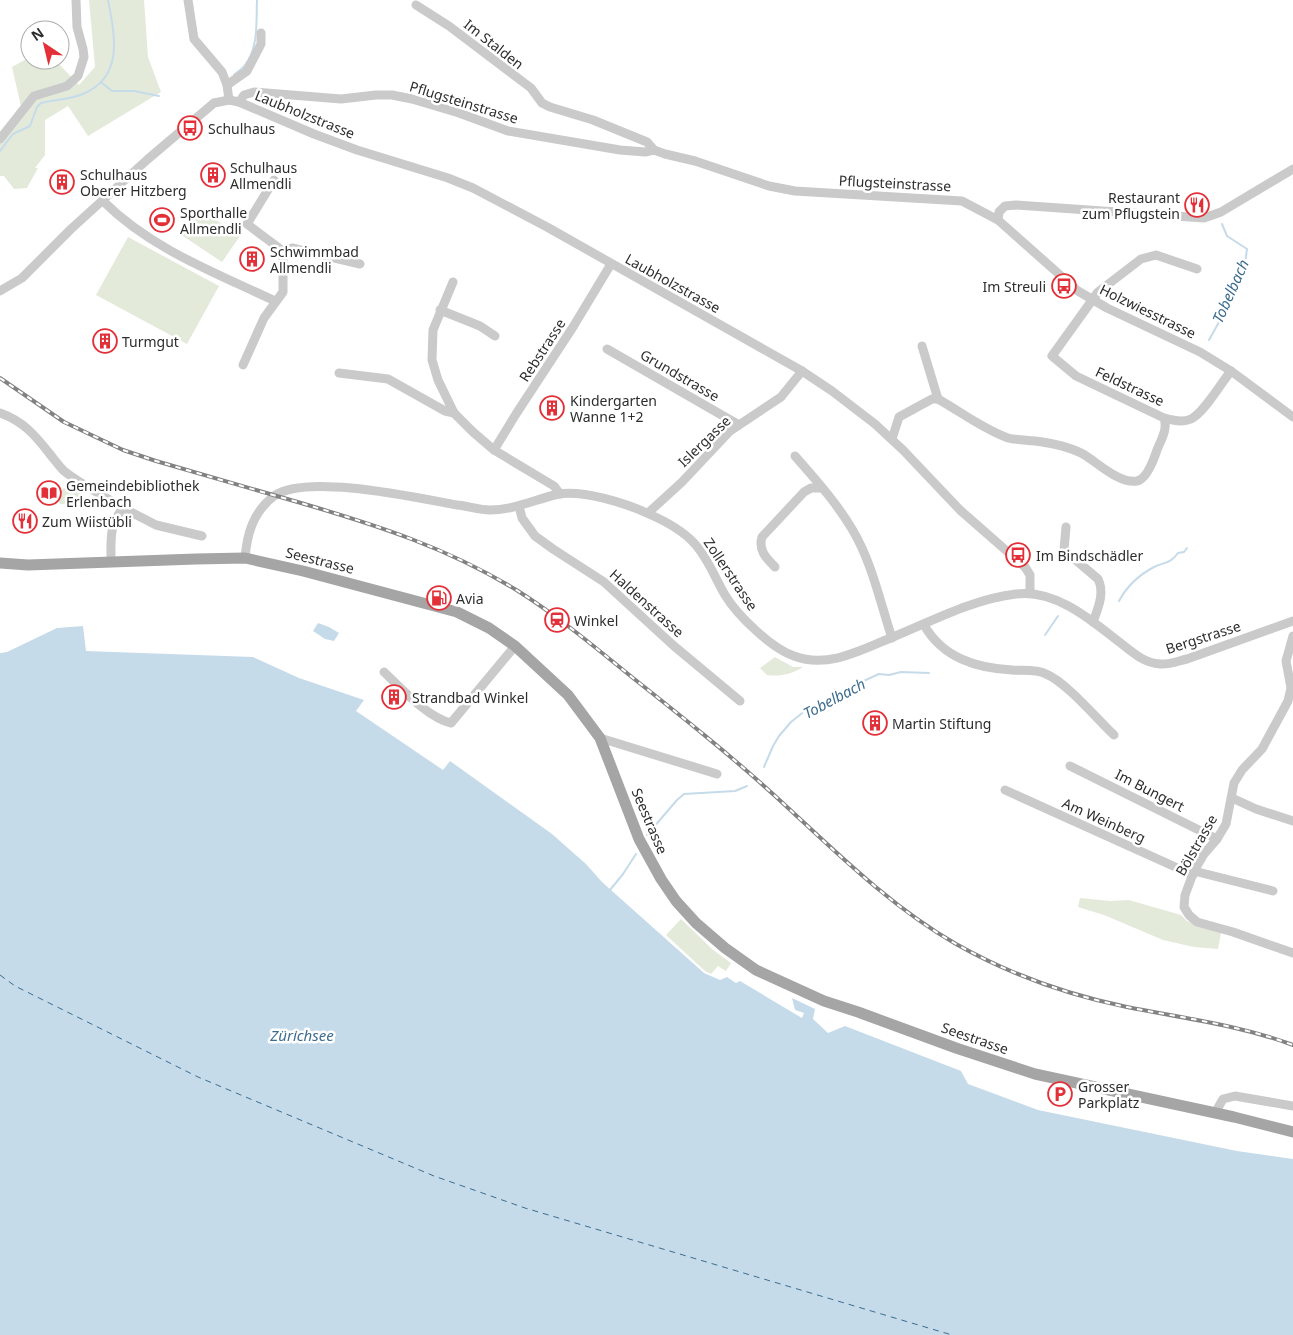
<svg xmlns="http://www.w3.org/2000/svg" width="1293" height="1335" viewBox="0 0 1293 1335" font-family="'Noto Sans',sans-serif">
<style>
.green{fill:#e3eada}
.water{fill:#c6dbea}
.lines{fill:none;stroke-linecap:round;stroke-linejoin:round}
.stream{stroke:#c6dbea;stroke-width:2}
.ferry{stroke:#3c6c8e;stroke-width:1;stroke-dasharray:6 5;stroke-linecap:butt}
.minor{stroke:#cacaca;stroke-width:9}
.major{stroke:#a5a5a5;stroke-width:11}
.rail-casing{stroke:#828282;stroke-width:4}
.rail{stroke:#fff;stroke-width:2;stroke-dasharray:5.5;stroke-linecap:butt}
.labels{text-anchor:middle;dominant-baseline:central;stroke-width:5;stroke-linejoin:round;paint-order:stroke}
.street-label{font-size:14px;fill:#2d2d2d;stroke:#fff}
.poi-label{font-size:14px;fill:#2d2d2d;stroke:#fff;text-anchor:start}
.water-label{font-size:15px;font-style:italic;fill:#3c6c8e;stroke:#fff}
</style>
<rect width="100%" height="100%" fill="#fff"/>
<g class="green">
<polygon points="89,0 144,0 148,57 161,92 88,136 68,106 45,120 45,155 35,168 38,168 27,188 14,189 4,176 0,176 0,135 23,115 12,67 30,57 30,60 55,60 79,85 95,67"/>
<polygon points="198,208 240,236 222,262 180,234"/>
<polygon points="128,237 219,286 187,344 96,295"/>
<polygon points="73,485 81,494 76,504 60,504 57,498 62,495 62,489"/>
<path d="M775,657L793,667H803C792,674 780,677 767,675L760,668Z"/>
<polygon points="1080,898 1110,901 1129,900 1181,915 1187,921 1221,933 1218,949 1194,947 1163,940 1104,915 1078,907"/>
<polygon points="681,919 712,949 731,963 726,971 718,966 711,974 705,971 666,935"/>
</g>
<g class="water">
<polygon points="318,623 329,627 339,633 334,641 325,639 313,631"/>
<polygon points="83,626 86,651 253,657 299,678 364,700 356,711 443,770 450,761 552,834 586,864 602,882 704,973 720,980 727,977 736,983 740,981 802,1018 804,1013 795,1010 792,998 815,1009 813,1019 828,1033 845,1026 961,1071 968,1084 1038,1110 1237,1151 1293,1159 1293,1335 0,1335 0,653 7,652 57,628"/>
</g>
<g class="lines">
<g class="stream">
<path d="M234,75C237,72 242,69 245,65C259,47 256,21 257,0"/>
<polyline points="102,83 112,91 134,91 159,96"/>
<path d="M0,151L13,134L30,126L37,107L41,103C54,100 71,99 83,94C124,77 115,36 108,0"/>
<polyline points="1209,340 1219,322 1223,309 1245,263 1247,249 1227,236 1222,224"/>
<path d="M1119,601C1127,586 1139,575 1154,567C1165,562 1170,564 1178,553L1184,552L1187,548"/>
<polyline points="1045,635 1058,616"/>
<polyline points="764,767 773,746 779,736 791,722 806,710 829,700 837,693 879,674 889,675 901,672 929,673"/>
<polyline points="647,835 677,800 684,794 735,791 747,786"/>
<polyline points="610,890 623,874 636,854"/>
</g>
<polyline class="ferry" points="0,975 15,986 198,1077 434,1176 525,1208 952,1335"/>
<g class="minor">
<polyline points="188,0 194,39 222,72 227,85 229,100"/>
<polyline points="416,5 449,26 531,88 542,103 550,107 593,120 647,142 654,150"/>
<polyline points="227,85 247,71 261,44 261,33"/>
<polyline points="239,102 244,95 254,92 341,99 376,95 392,95 412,99 459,113 508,131 620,150 645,152 654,150 665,154 695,161 769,186 795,191 962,201 998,220 1078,291 1107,308 1200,352 1231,371 1293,417"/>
<polyline points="0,139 34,96 67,86 78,76 84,57 83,49 77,27 76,0"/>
<polyline points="274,180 247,224 283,251"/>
<path d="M103,201C151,249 216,273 275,301"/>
<polyline points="998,220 999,212 1005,206 1016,205 1204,218 1221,212 1293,169"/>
<polyline points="283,251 292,248 360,264"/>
<path d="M1197,269L1156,255L1141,259L1098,292L1052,356L1076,376L1164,418C1172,420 1182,423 1191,419C1204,413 1221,383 1231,371"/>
<polyline points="453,282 433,330 432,360 438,380 454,413 473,432 494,450 554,486 560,494"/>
<polyline points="0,291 22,278 71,229 148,159 214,103 229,100 239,102 314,134 357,150 448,178 473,188 547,227 802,371 832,391 875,424 903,450 960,510 1025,567 1030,575 1030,593"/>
<polyline points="440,310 480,326 495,336"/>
<polyline points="922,346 938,399"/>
<polyline points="607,349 739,425"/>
<polyline points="243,365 264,318 283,292 283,251"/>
<polyline points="339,373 388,379 445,411 454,413"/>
<path d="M938,399C961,412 983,429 1008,438C1016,440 1026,440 1035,441C1051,443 1068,446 1083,454C1097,462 1119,484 1137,481C1147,479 1154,459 1157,450C1161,440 1168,429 1164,418"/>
<path d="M0,413C23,421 35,435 49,453C54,459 59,466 64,471C82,485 104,496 123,508"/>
<polyline points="892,439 899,417 932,399 938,399"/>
<polyline points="494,450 516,414 573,327 611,264"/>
<path d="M795,456C815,479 836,502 852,529C872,562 880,602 892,638"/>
<polyline points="519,506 522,518 535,536 553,549 604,582 674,646 740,701"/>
<polyline points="648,513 682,482 730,431 781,397 802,371"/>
<path d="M1066,527L1064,550L1098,579C1105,593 1098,608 1093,622"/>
<path d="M245,558C247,534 253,512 274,496C306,473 418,498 457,505C468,506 479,510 490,510C514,510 536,499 559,494C583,490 626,503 649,514C665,521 682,530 694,543C708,558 715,578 725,595C737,615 771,648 794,656C828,669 861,650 893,637C932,621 973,599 1016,594C1055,589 1090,619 1118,641C1131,651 1143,663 1160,664C1169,665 1178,661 1187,659L1293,621"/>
<path d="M111,561C111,540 109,525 123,508L156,525L202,536"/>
<path d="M775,567C766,558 758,550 762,537L804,492L811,488H822"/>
<path d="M924,625C943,658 976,668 1012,670C1022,671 1036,669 1046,674C1066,682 1097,719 1114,735"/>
<polyline points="1293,636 1286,661 1291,688 1288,701 1262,749 1242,770 1234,783 1226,824 1217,839 1204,854 1194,871 1185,895 1184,907 1189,915 1197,922 1233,932 1293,953"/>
<path d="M384,672C402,689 428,718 451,723L515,646"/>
<polyline points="600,738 717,774"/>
<polyline points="1070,766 1217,839"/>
<polyline points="1005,790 1193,875"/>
<polyline points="1232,798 1256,809 1293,821"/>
<polyline points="1194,871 1273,891"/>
<polyline points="1215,1113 1223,1099 1235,1096 1293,1106"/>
</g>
<polyline class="major" points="0,563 28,565 196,559 245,558 303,571 457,612 489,628 515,646 568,695 600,738 639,839 661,879 676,901 696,923 725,948 756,970 824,1001 858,1012 956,1048 1035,1074 1234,1117 1293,1132"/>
<g class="rail-casing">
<path id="rail" d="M0,378L64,422L123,450L156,461C204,475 252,489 301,503C379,526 448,548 518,591C559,617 596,648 633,678C681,716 729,754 774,795C832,848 888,905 956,944C1009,974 1068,995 1127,1007C1183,1018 1239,1025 1293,1045"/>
</g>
<use href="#rail" class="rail"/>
</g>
<defs>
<g id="bus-ring" transform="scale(1.25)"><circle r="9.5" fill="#fff" stroke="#e33038" stroke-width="1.5"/><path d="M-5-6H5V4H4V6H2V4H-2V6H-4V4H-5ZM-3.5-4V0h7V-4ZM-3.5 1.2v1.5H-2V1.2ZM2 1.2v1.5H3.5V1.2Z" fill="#e33038"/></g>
<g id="building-ring" transform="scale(1.25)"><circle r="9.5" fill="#fff" stroke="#e33038" stroke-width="1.5"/><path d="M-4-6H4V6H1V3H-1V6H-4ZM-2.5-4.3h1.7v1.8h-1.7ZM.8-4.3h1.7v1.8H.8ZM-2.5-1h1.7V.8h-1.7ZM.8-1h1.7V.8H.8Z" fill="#e33038"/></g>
<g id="restaurant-ring" transform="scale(1.25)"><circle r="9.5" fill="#fff" stroke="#e33038" stroke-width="1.5"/><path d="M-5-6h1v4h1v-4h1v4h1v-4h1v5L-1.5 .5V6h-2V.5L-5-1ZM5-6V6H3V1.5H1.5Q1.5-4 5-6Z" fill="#e33038"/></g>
<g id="stadium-ring" transform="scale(1.25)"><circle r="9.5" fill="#fff" stroke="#e33038" stroke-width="1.5"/><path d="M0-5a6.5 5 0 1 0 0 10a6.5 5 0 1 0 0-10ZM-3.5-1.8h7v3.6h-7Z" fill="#e33038"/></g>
<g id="library-ring" transform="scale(1.25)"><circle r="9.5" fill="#fff" stroke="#e33038" stroke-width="1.5"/><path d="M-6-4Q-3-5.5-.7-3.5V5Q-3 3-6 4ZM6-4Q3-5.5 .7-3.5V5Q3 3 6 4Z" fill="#e33038"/></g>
<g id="fuel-ring" transform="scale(1.25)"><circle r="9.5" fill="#fff" stroke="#e33038" stroke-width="1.5"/><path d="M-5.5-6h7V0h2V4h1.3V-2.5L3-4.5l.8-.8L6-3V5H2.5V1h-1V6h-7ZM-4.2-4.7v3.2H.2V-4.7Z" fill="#e33038"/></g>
<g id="station-ring" transform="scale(1.25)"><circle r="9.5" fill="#fff" stroke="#e33038" stroke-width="1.5"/><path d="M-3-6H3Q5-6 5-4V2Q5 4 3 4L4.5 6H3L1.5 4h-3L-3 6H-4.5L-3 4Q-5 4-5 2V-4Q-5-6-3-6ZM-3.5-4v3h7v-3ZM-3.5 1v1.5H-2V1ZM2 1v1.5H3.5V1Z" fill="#e33038"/></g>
<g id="parking-ring" transform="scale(1.25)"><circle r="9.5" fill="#fff" stroke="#e33038" stroke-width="1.5"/><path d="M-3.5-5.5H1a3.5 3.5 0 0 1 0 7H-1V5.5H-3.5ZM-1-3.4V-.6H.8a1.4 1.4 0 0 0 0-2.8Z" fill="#e33038"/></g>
</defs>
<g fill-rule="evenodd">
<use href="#bus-ring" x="190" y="128"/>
<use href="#building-ring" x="213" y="175"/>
<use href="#building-ring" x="62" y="182"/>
<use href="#restaurant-ring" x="1197" y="205"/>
<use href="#stadium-ring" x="162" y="220"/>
<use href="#building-ring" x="252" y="259"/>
<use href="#bus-ring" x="1064" y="286"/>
<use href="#building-ring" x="105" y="341"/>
<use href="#building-ring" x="552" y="408"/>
<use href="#library-ring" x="49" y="493"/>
<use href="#restaurant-ring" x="25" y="521"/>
<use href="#bus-ring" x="1018" y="555"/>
<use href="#fuel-ring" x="439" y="598"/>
<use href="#station-ring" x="557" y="620"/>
<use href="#building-ring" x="394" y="697"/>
<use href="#building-ring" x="875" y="723"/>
<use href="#parking-ring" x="1060" y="1094"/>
</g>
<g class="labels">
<g class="street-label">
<text transform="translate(494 44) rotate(38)">Im Stalden</text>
<text transform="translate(464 102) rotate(17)">Pflugsteinstrasse</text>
<text transform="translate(305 114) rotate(22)">Laubholzstrasse</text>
<text transform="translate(895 183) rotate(3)">Pflugsteinstrasse</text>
<text transform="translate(673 283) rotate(29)">Laubholzstrasse</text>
<text transform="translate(1148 311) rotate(26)">Holzwiesstrasse</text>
<text transform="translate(542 350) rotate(-57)">Rebstrasse</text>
<text transform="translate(680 375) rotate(30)">Grundstrasse</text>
<text transform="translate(1130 386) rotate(25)">Feldstrasse</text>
<text transform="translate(704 441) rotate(-44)">Islergasse</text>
<text transform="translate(320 560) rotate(14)">Seestrasse</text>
<text transform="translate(731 574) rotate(56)">Zollerstrasse</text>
<text transform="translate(647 603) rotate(42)">Haldenstrasse</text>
<text transform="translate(1203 637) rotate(-18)">Bergstrasse</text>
<text transform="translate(1150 790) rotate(27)">Im Bungert</text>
<text transform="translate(1104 820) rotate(24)">Am Weinberg</text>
<text transform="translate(650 821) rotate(67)">Seestrasse</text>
<text transform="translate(1196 845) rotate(-60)">Bölstrasse</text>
<text transform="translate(975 1038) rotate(19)">Seestrasse</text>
</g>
<g class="poi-label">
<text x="208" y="128">Schulhaus</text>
<text x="230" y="167">Schulhaus<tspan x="230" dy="16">Allmendli</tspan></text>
<text x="80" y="174">Schulhaus<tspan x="80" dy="16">Oberer Hitzberg</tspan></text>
<text x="1180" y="197" text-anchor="end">Restaurant<tspan x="1180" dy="16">zum Pflugstein</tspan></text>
<text x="180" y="212">Sporthalle<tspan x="180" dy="16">Allmendli</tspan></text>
<text x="270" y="251">Schwimmbad<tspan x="270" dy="16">Allmendli</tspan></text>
<text x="1046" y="286" text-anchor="end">Im Streuli</text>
<text x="122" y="341">Turmgut</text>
<text x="570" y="400">Kindergarten<tspan x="570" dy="16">Wanne 1+2</tspan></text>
<text x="66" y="485">Gemeindebibliothek<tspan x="66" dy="16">Erlenbach</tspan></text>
<text x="42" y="521">Zum Wiistübli</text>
<text x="1036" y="555">Im Bindschädler</text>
<text x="456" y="598">Avia</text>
<text x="574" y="620">Winkel</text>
<text x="412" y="697">Strandbad Winkel</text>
<text x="892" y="723">Martin Stiftung</text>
<text x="1078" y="1086">Grosser<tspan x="1078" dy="16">Parkplatz</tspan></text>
</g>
<g class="water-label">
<text transform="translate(1230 291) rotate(-66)">Tobelbach</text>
<text transform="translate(834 698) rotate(-28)">Tobelbach</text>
<text x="302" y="1035">Zürichsee</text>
</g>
</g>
<g transform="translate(45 45) rotate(325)"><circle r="24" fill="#ffffff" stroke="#ababab"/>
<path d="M0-4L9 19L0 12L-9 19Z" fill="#e33038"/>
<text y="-8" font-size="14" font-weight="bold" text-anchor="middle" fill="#2d2d2d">N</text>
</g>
</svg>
